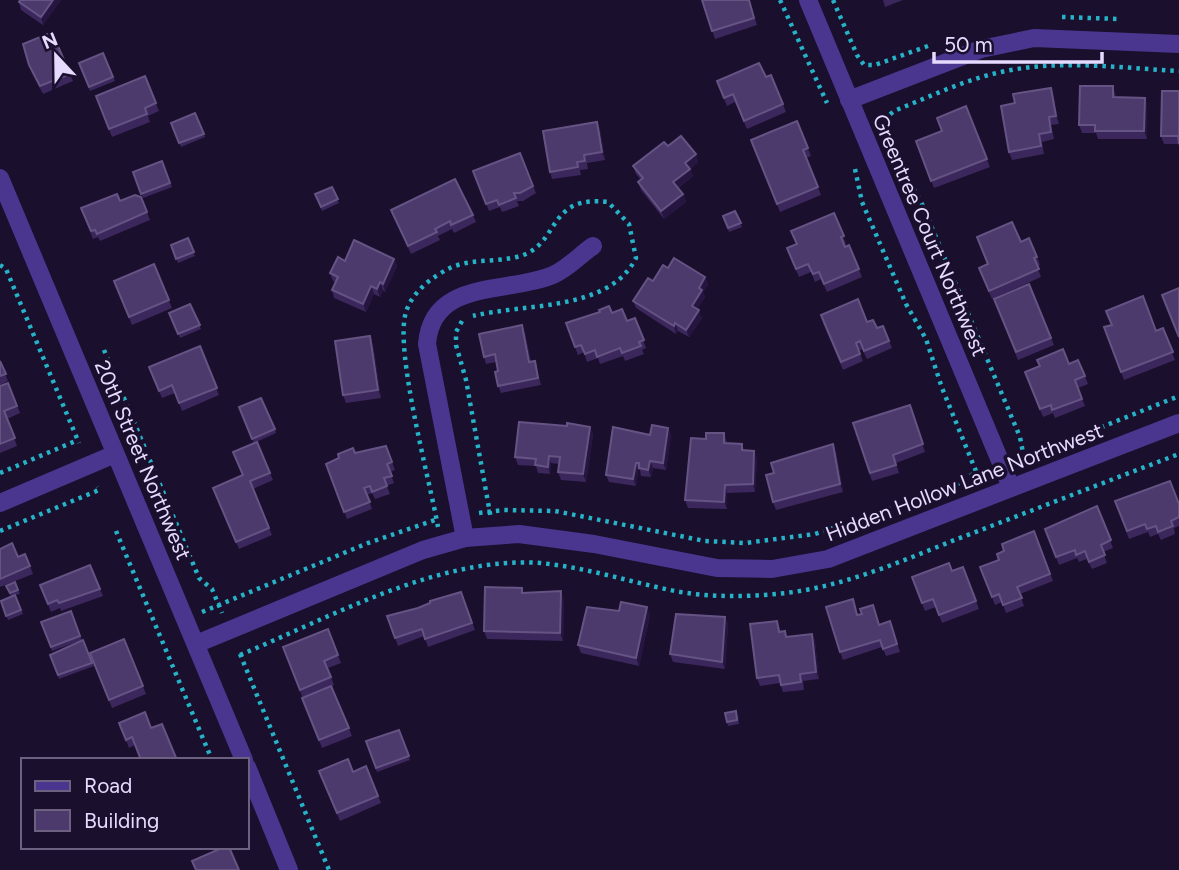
<svg xmlns="http://www.w3.org/2000/svg" width="1179" height="870" viewBox="0 0 1179 870" font-family="Figtree,sans-serif">
<style>
.lines{fill:none;stroke-linecap:round;stroke-linejoin:round}
.path{stroke:#26b3c7;stroke-width:4.5;stroke-dasharray:3.5 5;stroke-linecap:butt}
.street{stroke:#4a368f;stroke-width:18}
.wall{fill:#3b275b}
.shaded-wall{fill:#261541}
.building{fill:#4d3a6d;stroke:#655384;stroke-width:2}
.labels{text-anchor:middle;dominant-baseline:central;stroke-width:7;stroke-linejoin:round;paint-order:stroke}
.street-label{font-size:21px;fill:#e6dbff;stroke:#1a0f2d}
</style>
<rect width="100%" height="100%" fill="#1a0f2d"/>
<g class="lines">
<g class="path">
<polyline points="780,0 827,103"/>
<polyline points="833,0 857,55 864,65 875,65 928,46"/>
<polyline points="1062,17 1120,19"/>
<polyline points="855,169 862,202 906,304 926,339 942,388 980,481"/>
<polyline points="0,265 6,269 79,443"/>
<polyline points="462,321 456,332 456,345 466,380 491,519"/>
<polyline points="104,350 199,578 212,589 222,613"/>
<path d="M1024,458L1020,437L922,204C913,186 882,138 886,118L894,111C929,97 964,80 1001,72C1059,59 1120,68 1179,71"/>
<polyline points="1022,459 1179,396"/>
<polyline points="0,473 78,440"/>
<polyline points="956,485 973,474 985,471"/>
<polyline points="479,513 504,510 555,511 705,541 745,543 815,534 929,496"/>
<path d="M438,527C430,481 394,350 406,312C412,292 432,277 450,268C473,257 505,264 528,253C559,237 551,195 608,202L629,224L636,258C609,312 524,303 473,316"/>
<polyline points="0,531 99,490 97,487"/>
<polyline points="116,531 212,760"/>
<polyline points="202,612 368,543 438,519"/>
<polyline points="240,654 329,870"/>
<path d="M240,655C331,617 440,556 540,563C584,567 627,581 670,590C707,598 748,597 786,593C845,586 902,561 957,539C1031,511 1105,482 1179,454"/>
</g>
<g class="street">
<polyline points="808,0 1011,487"/>
<polyline points="849,100 981,49 1034,38 1179,44"/>
<polyline points="0,178 244,760"/>
<polyline points="0,503 115,454"/>
<path d="M465,538L427,344C432,278 509,294 553,275C567,269 580,255 593,246"/>
<polyline points="196,644 423,550 465,538 519,534 594,544 717,568 772,569 828,559 1179,423"/>
<polyline points="247,767 289,870"/>
</g>
</g>
<g class="wall">
<polygon points="61,0 43,25 21,10 19,2"/>
<polygon points="702,0 749,0 757,25 715,39"/>
<polygon points="883,0 903,0 885,7"/>
<polygon points="103,53 115,81 90,91 79,63"/>
<polygon points="29,65 70,74 73,81 43,94 32,73"/>
<polygon points="145,76 159,111 148,116 150,122 112,137 96,96"/>
<polygon points="766,77 783,104 786,112 747,129 735,102 727,106 717,81"/>
<polygon points="1113,86 1116,97 1145,98 1147,105 1147,139 1098,139 1096,133 1082,133 1079,125"/>
<polygon points="1051,88 1053,95 1059,124 1051,125 1054,139 1042,142 1044,154 1012,160 1009,152 1015,103"/>
<polygon points="1179,91 1179,146 1178,144 1164,144 1161,136"/>
<polygon points="966,106 990,167 934,188 916,141 942,131"/>
<polygon points="195,113 205,137 181,147 171,123"/>
<polygon points="797,121 811,156 806,158 821,195 780,212 751,140"/>
<polygon points="597,122 600,130 605,160 587,163 588,169 580,170 581,175 552,179 550,172"/>
<polygon points="668,146 696,154 698,162 690,169 693,176 678,188 683,194 686,202 664,219 641,190 638,182 641,180 636,174 633,166"/>
<polygon points="520,153 536,193 523,201 517,201 519,206 502,212 500,207 489,211 473,171"/>
<polygon points="162,161 172,187 143,198 133,172"/>
<polygon points="332,187 339,203 322,211 315,194"/>
<polygon points="141,197 150,220 100,241 98,237 93,239 81,208"/>
<polygon points="391,210 473,215 476,222 454,233 452,229 438,236 440,240 411,254"/>
<polygon points="735,211 742,227 729,232 723,216"/>
<polygon points="834,213 846,244 844,245 845,247 849,245 862,277 827,292 821,279 815,282 811,272 799,277 790,256 796,244"/>
<polygon points="977,237 1021,242 1037,257 1040,265 1037,266 1041,277 992,299 979,268 988,264"/>
<polygon points="188,238 195,256 178,263 171,245"/>
<polygon points="394,259 397,266 385,292 383,290 380,297 374,294 366,312 334,298 332,290 335,282 333,281 330,273 345,261"/>
<polygon points="154,264 172,308 132,325 114,281"/>
<polygon points="668,268 705,277 708,285 703,292 705,297 697,309 702,318 689,337 678,331 676,334 636,308 633,301"/>
<polygon points="1029,284 1054,345 1018,360 994,299"/>
<polygon points="190,304 201,329 180,338 169,313"/>
<polygon points="612,313 627,321 635,318 646,348 642,350 644,354 625,361 623,356 600,364 598,358 587,362 584,352 578,355 566,323"/>
<polygon points="867,322 877,328 883,326 892,348 867,359 862,349 859,351 863,361 843,370 823,323"/>
<polygon points="1104,327 1156,331 1163,328 1175,360 1124,380"/>
<polygon points="525,333 531,362 535,361 541,385 501,393 498,386 498,371 496,362 486,364 484,357"/>
<polygon points="373,344 381,398 346,403 343,395"/>
<polygon points="200,346 219,395 182,411 175,393 162,398 149,367"/>
<polygon points="0,361 8,381 0,385"/>
<polygon points="1069,364 1085,376 1088,384 1078,388 1085,406 1055,418 1053,413 1043,417 1025,372"/>
<polygon points="8,383 20,413 7,419 17,446 0,453 0,386"/>
<polygon points="910,405 925,452 896,463 899,473 872,481 853,423"/>
<polygon points="239,407 275,429 276,433 254,443"/>
<polygon points="567,426 590,427 593,435 586,482 561,480 558,472 559,464 551,463 550,474 538,473 536,466 518,465 515,457"/>
<polygon points="668,428 671,435 666,470 653,468 651,477 641,476 640,470 638,470 636,486 609,482 606,475 650,435"/>
<polygon points="724,433 727,443 742,444 744,450 757,458 755,492 727,493 727,509 688,508 685,500 706,439"/>
<polygon points="386,446 395,470 390,472 394,483 387,486 390,494 375,499 372,493 367,495 372,509 347,519 326,464 355,453"/>
<polygon points="836,451 843,492 776,510 773,502 774,473"/>
<polygon points="270,473 273,480 253,489 272,535 239,549 216,496"/>
<polygon points="1115,501 1179,504 1179,526 1174,528 1175,534 1161,540 1158,534 1150,537 1148,532 1129,539"/>
<polygon points="1097,506 1113,548 1103,552 1107,563 1092,569 1087,559 1079,562 1077,558 1059,565 1045,529"/>
<polygon points="1034,531 1053,581 1020,594 1024,606 1006,613 1002,602 995,605 980,567 999,560 1004,551"/>
<polygon points="0,549 18,557 25,554 33,574 0,587"/>
<polygon points="90,565 103,596 61,611 60,608 51,612 40,585"/>
<polygon points="963,567 979,609 942,623 936,607 925,611 912,577 952,571"/>
<polygon points="15,582 20,594 15,595 23,614 8,620 1,601 11,597 6,586"/>
<polygon points="461,592 475,630 428,647 424,636 398,646 387,616 418,608"/>
<polygon points="523,593 564,599 563,641 487,639 484,631"/>
<polygon points="71,611 82,640 52,651 41,622"/>
<polygon points="619,611 650,615 639,666 581,653 578,645"/>
<polygon points="858,615 880,625 890,621 900,652 886,656 882,647 843,660 840,652"/>
<polygon points="725,617 728,624 725,669 673,662 670,654"/>
<polygon points="777,621 781,632 785,631 787,637 812,634 815,641 819,679 803,681 804,690 783,692 780,683 760,686 757,678"/>
<polygon points="328,629 341,663 328,668 334,685 332,686 352,736 322,748 283,647"/>
<polygon points="124,639 146,694 112,708 90,653"/>
<polygon points="83,640 94,666 59,679 50,655"/>
<polygon points="145,712 135,745 129,748 119,723"/>
<polygon points="738,715 739,724 728,726 727,722"/>
<polygon points="399,730 410,760 377,772 366,741"/>
<polygon points="366,766 381,803 340,821 322,779 353,772"/>
</g>
<g class="shaded-wall">
<polygon points="53,0 61,0 43,25 41,17"/>
<polygon points="1051,88 1053,95 1059,124 1056,116"/>
<polygon points="1145,98 1147,105 1147,139 1144,131"/>
<polygon points="597,122 600,130 605,160 602,152"/>
<polygon points="696,154 698,162 688,170 685,163"/>
<polygon points="690,169 693,176 676,189 673,182"/>
<polygon points="683,194 686,202 664,219 661,211"/>
<polygon points="394,259 397,266 385,292 383,284"/>
<polygon points="705,277 708,285 703,292 705,297 695,314 692,306 699,288"/>
<polygon points="380,282 383,290 380,297 377,289"/>
<polygon points="371,286 374,294 366,312 363,304"/>
<polygon points="699,310 702,318 689,337 686,330"/>
<polygon points="675,323 678,331 676,334 674,326"/>
<polygon points="522,325 525,333 532,370 529,362"/>
<polygon points="370,336 373,344 381,398 378,390"/>
<polygon points="590,427 593,435 586,482 583,474"/>
<polygon points="668,428 671,435 666,470 663,463"/>
<polygon points="833,444 836,451 843,492 840,484"/>
<polygon points="754,451 757,458 755,492 753,484"/>
<polygon points="549,456 551,463 550,474 548,467"/>
<polygon points="650,461 653,468 651,477 648,470"/>
<polygon points="636,463 638,470 636,486 633,479"/>
<polygon points="725,485 727,493 727,509 724,502"/>
<polygon points="561,591 564,599 563,641 560,633"/>
<polygon points="647,607 650,615 639,666 636,658"/>
<polygon points="725,617 728,624 725,669 722,662"/>
<polygon points="812,634 815,641 819,679 816,672"/>
</g>
<g class="building">
<polygon points="20,0 53,0 41,17 19,2"/>
<polygon points="702,0 749,0 754,18 712,31"/>
<polygon points="52,32 70,74 40,86 29,65 23,44"/>
<polygon points="103,53 113,77 89,87 79,63"/>
<polygon points="759,63 766,77 771,75 783,104 744,121 733,94 724,98 717,81"/>
<polygon points="145,76 156,103 145,108 147,114 109,129 96,96"/>
<polygon points="1080,86 1113,86 1113,97 1145,98 1144,131 1095,131 1095,125 1079,125"/>
<polygon points="1051,88 1056,116 1049,117 1051,132 1039,134 1041,146 1009,152 1001,106 1015,103 1013,94"/>
<polygon points="1162,91 1179,91 1179,144 1178,136 1161,136"/>
<polygon points="966,106 987,159 931,181 916,141 942,131 937,118"/>
<polygon points="195,113 204,134 179,143 171,123"/>
<polygon points="797,121 808,148 803,150 818,187 777,204 751,140"/>
<polygon points="597,122 602,152 584,155 585,161 577,162 578,167 550,172 543,131"/>
<polygon points="681,136 696,154 685,163 690,169 673,182 683,194 661,211 638,182 643,178 633,166 664,142 668,146"/>
<polygon points="520,153 533,186 520,193 514,193 516,198 499,205 497,200 486,204 473,171"/>
<polygon points="162,161 170,183 141,194 133,172"/>
<polygon points="455,179 473,215 451,225 450,221 435,229 437,232 408,246 391,210"/>
<polygon points="332,187 338,199 321,207 315,194"/>
<polygon points="117,194 120,201 135,195 141,197 147,212 97,234 95,230 91,231 81,208"/>
<polygon points="735,211 741,223 728,228 723,216"/>
<polygon points="834,213 844,236 841,237 845,247 849,245 859,269 824,284 819,272 813,274 808,264 796,269 787,248 797,244 791,231"/>
<polygon points="1012,222 1021,242 1029,238 1037,257 1034,258 1039,269 989,291 979,268 988,264 977,237"/>
<polygon points="188,238 194,252 176,259 171,245"/>
<polygon points="354,240 394,259 383,284 380,282 377,289 371,286 363,304 332,290 338,277 330,273 338,257 345,261"/>
<polygon points="674,258 705,277 699,288 702,290 692,306 699,310 686,330 675,323 674,326 633,301 648,278 653,281 663,265 668,268"/>
<polygon points="154,264 169,300 129,317 114,281"/>
<polygon points="1029,284 1051,338 1016,352 994,299"/>
<polygon points="1179,288 1179,337 1162,295"/>
<polygon points="1143,296 1156,331 1163,328 1173,352 1121,372 1104,327 1112,325 1106,311"/>
<polygon points="858,299 867,322 873,320 877,328 883,326 889,341 864,351 860,341 856,343 860,354 841,362 821,315"/>
<polygon points="190,304 200,325 178,334 169,313"/>
<polygon points="609,306 612,313 622,309 627,321 635,318 644,340 639,342 641,346 622,353 620,348 597,357 595,350 585,354 581,345 575,347 566,323 600,312 599,310"/>
<polygon points="522,325 529,362 535,361 538,378 498,386 495,372 498,371 495,354 484,357 479,334"/>
<polygon points="370,336 378,390 343,395 335,341"/>
<polygon points="200,346 217,388 179,403 172,385 159,391 149,367"/>
<polygon points="1063,349 1069,364 1078,360 1085,376 1075,380 1082,399 1052,410 1051,405 1040,409 1025,372 1040,366 1037,360"/>
<polygon points="0,361 6,374 0,376"/>
<polygon points="8,383 17,406 4,411 15,438 0,444 0,386"/>
<polygon points="261,398 275,429 252,439 239,407"/>
<polygon points="910,405 923,444 893,455 896,465 870,473 853,423"/>
<polygon points="519,422 567,426 567,423 590,427 583,474 558,472 560,457 549,456 548,467 535,465 536,459 515,457"/>
<polygon points="652,425 668,428 663,463 650,461 648,470 639,468 639,463 636,463 633,479 606,475 613,427 650,435"/>
<polygon points="706,433 724,433 724,443 742,444 742,450 754,451 753,484 725,485 724,502 685,500 691,438 706,439"/>
<polygon points="257,442 270,473 250,481 269,528 236,542 213,488 243,475 233,452"/>
<polygon points="833,444 840,484 773,502 766,475 774,473 771,463"/>
<polygon points="386,446 392,462 387,464 392,476 384,478 387,486 372,492 370,486 364,488 370,502 344,512 326,464 339,458 338,454 353,448 355,453"/>
<polygon points="1170,481 1179,504 1179,517 1171,521 1173,526 1158,532 1156,526 1147,529 1145,524 1127,531 1115,501"/>
<polygon points="1097,506 1111,540 1101,545 1105,555 1089,562 1085,551 1076,555 1075,550 1056,557 1045,529"/>
<polygon points="1034,531 1050,574 1017,587 1022,598 1003,605 999,594 992,597 980,567 999,560 997,554 1004,551 1002,544"/>
<polygon points="12,543 18,557 25,554 30,566 0,579 0,549"/>
<polygon points="949,563 952,571 963,567 976,601 939,615 933,599 922,603 912,577"/>
<polygon points="90,565 100,589 59,603 57,600 48,604 40,585"/>
<polygon points="15,582 18,590 10,593 6,586"/>
<polygon points="485,587 522,588 522,593 561,591 560,633 484,631"/>
<polygon points="461,592 472,623 425,639 422,629 395,638 387,616 418,608 430,603 430,601"/>
<polygon points="15,595 21,610 6,616 1,601"/>
<polygon points="853,599 857,615 862,614 860,609 873,605 879,625 890,621 897,644 883,649 880,640 840,652 826,607"/>
<polygon points="621,602 647,607 636,658 578,645 587,607 619,611"/>
<polygon points="71,611 80,636 51,647 41,622"/>
<polygon points="676,614 725,617 722,662 670,654"/>
<polygon points="777,621 779,632 785,631 786,637 812,634 816,672 800,674 801,682 781,685 779,675 757,678 750,624"/>
<polygon points="328,629 338,655 324,661 331,677 300,690 283,647"/>
<polygon points="124,639 143,686 109,700 90,653"/>
<polygon points="83,640 92,663 58,675 50,655"/>
<polygon points="331,686 349,728 319,740 302,698"/>
<polygon points="736,711 737,720 727,722 725,713"/>
<polygon points="145,712 151,728 162,724 177,760 141,760 132,737 126,740 119,723"/>
<polygon points="399,730 409,756 376,768 366,741"/>
<polygon points="348,759 353,772 366,766 378,796 337,813 319,771"/>
<polygon points="224,847 229,847 239,870 196,870 192,861"/>
</g>
<g class="labels">
<g class="street-label">
<text transform="translate(930 235) rotate(67)">Greentree Court Northwest</text>
<text transform="translate(143 460) rotate(67)">20th Street Northwest</text>
<text transform="translate(964 482) rotate(-21)">Hidden Hollow Lane Northwest</text>
</g>
</g>
<rect x="21" y="758" width="228" height="91" fill="#1a0f2d" stroke="#6c6181" stroke-width="2"/>
<rect x="35" y="781" width="35" height="10" fill="#4a368f" stroke="#6c6181" stroke-width="2"/>
<text x="84" y="793" font-size="21" fill="#e6dbff">Road</text>
<rect x="35" y="810" width="35" height="21" fill="#4d3a6d" stroke="#6c6181" stroke-width="2"/>
<text x="84" y="828" font-size="21" fill="#e6dbff">Building</text>
<g transform="translate(56 56) rotate(338)" stroke="#1a0f2d" stroke-width="5" paint-order="stroke">
<path d="M0-5L12 26L0 18L-12 26Z" fill="#e6dbff"/>
<text y="-10" font-size="19" font-weight="bold" text-anchor="middle" fill="#e6dbff">N</text>
</g>
<path d="M934 52v10h168v-10" fill="none" stroke="#e6dbff" stroke-width="3.5"/>
<text x="944" y="52" font-size="21" fill="#e6dbff" stroke="#1a0f2d" stroke-width="5" paint-order="stroke">50 m</text>
</svg>
